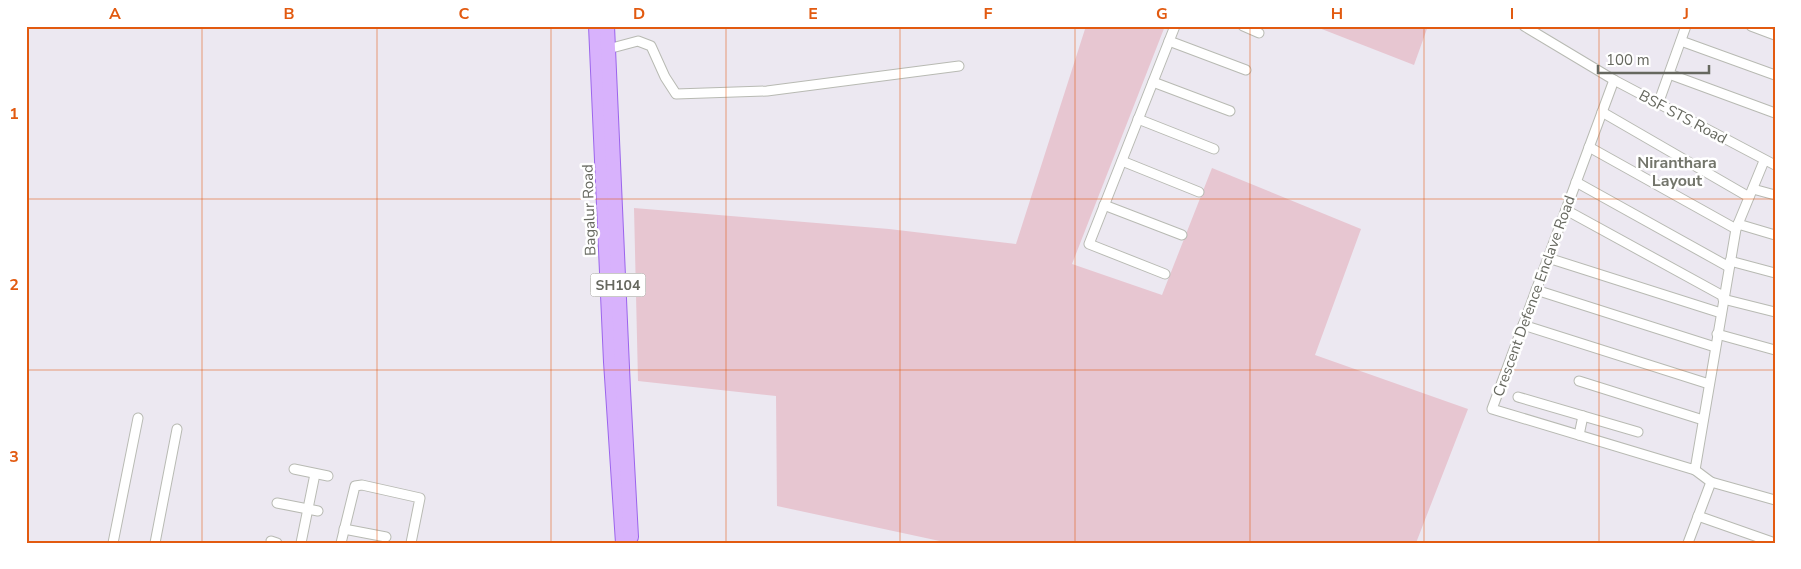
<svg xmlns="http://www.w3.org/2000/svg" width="1801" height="569" viewBox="0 0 1801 569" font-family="'Nunito Sans',sans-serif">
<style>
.green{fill:#e7c6d1}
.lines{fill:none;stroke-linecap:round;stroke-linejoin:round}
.minor-casing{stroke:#b8bab3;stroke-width:11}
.primary-casing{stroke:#9b65ec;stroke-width:16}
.minor{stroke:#fff;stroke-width:9}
.primary{stroke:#d8b2fc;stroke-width:14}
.grid{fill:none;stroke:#e25a10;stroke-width:1;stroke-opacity:0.55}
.labels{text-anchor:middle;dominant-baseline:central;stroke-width:5;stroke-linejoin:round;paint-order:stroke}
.shield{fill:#fff;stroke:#94958f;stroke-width:1}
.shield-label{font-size:14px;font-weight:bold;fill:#66685f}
.street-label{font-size:15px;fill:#66685f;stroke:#fff}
.neighbourhood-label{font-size:16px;font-weight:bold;fill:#73756b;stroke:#fff}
.neatline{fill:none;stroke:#e25a10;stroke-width:2}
.grid-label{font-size:16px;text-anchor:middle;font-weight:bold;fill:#e25a10}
</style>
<rect width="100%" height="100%" fill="#ece8f1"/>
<g class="green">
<polygon points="1086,26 1165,26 1072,264 1162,295 1212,168 1361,229 1315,355 1468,409 1416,543 949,543 777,506 776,396 638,381 634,208 889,229 1016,244"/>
<polygon points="1314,26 1428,26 1414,65"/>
</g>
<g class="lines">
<g class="minor-casing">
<g id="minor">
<polyline points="1243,26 1259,33"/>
<polyline points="1524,26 1614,80 1775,165"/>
<polyline points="1751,26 1775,35"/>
<polyline points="1169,41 1246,70"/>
<polyline points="1681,41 1775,75"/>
<polyline points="608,49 638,41 651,46 665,77 676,94 767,91 959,66"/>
<polyline points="1669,74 1775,113"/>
<polyline points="1614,80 1492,409 1695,470 1736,229 1764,161"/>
<polyline points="1153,82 1230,111"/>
<polyline points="1658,104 1686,26"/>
<polyline points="1602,112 1749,197"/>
<polyline points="1138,119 1214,149"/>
<polyline points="1589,147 1736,229"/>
<polyline points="1122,161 1199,192"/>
<polyline points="1576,182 1729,267"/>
<polyline points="1753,189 1775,195"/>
<polyline points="1104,205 1182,235"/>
<polyline points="1566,210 1723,296"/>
<polyline points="1738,224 1775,235"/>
<polyline points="1548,258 1721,313"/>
<polyline points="1730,261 1775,273"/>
<polyline points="1165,274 1089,244 1175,26"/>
<polyline points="1536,290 1715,347"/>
<polyline points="1723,299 1775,312"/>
<polyline points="1523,325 1709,384"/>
<polyline points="1717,334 1775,350"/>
<polyline points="1579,381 1703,420"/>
<polyline points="1518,397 1638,432"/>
<polyline points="1579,435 1583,416"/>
<polyline points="294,469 328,476"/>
<polyline points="1695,470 1711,482 1775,500"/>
<polyline points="277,503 318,511"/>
<polyline points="1698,516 1775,543"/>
<polyline points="344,529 386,537"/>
<polyline points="271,541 277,543"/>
<polyline points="113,543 138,418"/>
<polyline points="155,543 177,429"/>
<polyline points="301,543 315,474"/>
<polyline points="341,543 355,486 362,485 420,498 411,543"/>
<polyline points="1688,543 1711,482"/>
</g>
</g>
<g class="primary-casing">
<g id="primary">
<polyline points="596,26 611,362 623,543"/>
<polyline points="607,26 623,390 631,537"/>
</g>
</g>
<use href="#minor" class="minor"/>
<use href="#primary" class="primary"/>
</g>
<path class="grid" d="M202,26V543M377,26V543M551,26V543M726,26V543M900,26V543M1075,26V543M1250,26V543M1424,26V543M1599,26V543M26,199H1775M26,370H1775"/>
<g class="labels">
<rect class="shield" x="590.5" y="273.5" width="55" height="23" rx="4"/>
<g class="shield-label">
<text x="618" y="285">SH104</text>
</g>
<g class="street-label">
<text transform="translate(1683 117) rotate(28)">BSF STS Road</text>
<text transform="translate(589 210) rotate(-92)">Bagalur Road</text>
<text transform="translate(1534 296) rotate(-70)">Crescent Defence Enclave Road</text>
</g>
<g class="neighbourhood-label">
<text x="1677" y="163">Niranthara<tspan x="1677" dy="18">Layout</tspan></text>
</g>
</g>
<rect width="1801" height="569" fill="none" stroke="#ffffff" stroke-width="55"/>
<path d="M1598 65v8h111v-8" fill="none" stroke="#66685f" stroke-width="2.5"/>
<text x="1606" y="65" font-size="15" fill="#66685f" stroke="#ffffff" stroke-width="4" paint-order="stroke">100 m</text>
<rect x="28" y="28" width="1746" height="514" class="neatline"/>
<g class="grid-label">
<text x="115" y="19">A</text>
<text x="289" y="19">B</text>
<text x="464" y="19">C</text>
<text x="639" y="19">D</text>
<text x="813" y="19">E</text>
<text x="988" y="19">F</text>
<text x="1162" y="19">G</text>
<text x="1337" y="19">H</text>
<text x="1512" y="19">I</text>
<text x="1686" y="19">J</text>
<text x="14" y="119">1</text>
<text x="14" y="290">2</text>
<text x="14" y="462">3</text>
</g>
</svg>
